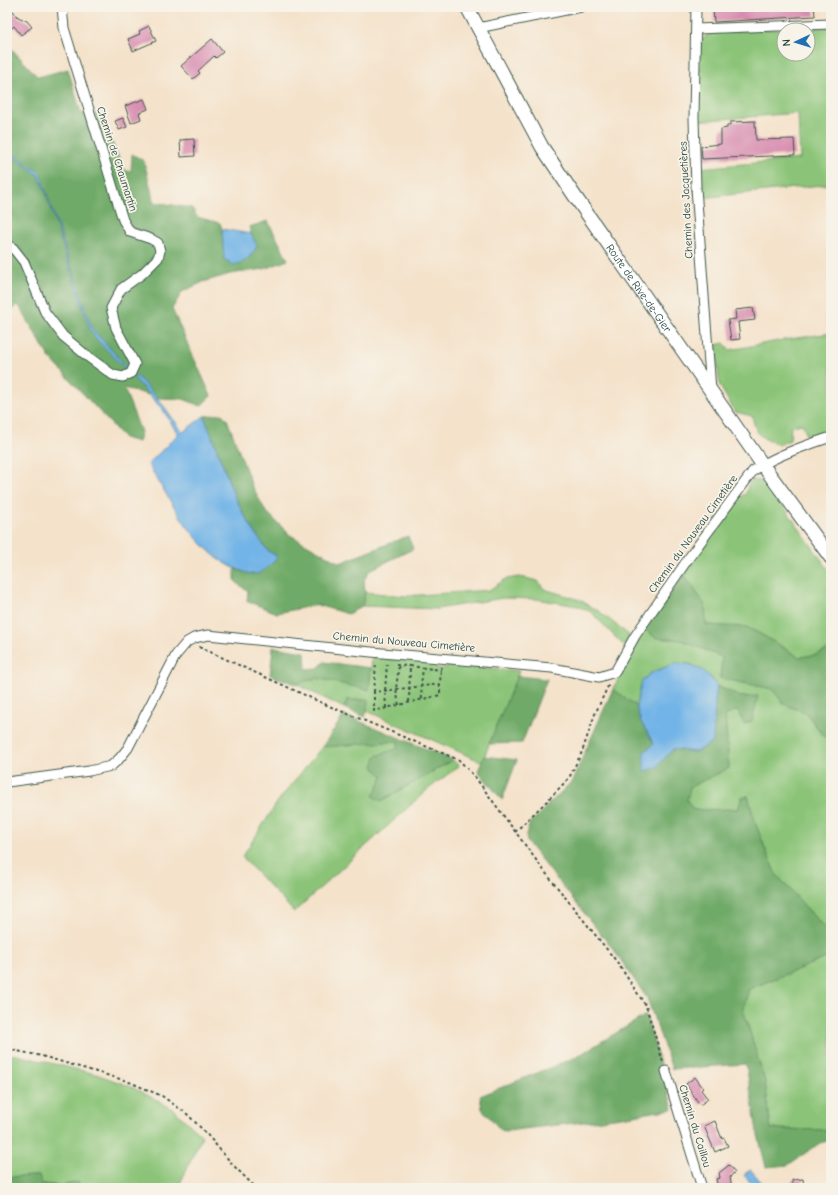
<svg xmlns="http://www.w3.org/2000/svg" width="838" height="1195" viewBox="0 0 838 1195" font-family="'Comic Neue',sans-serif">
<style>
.green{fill:#8bc478;stroke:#558056;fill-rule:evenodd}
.forest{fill:#70aa68;stroke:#48744e}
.water{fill:#72b4e7;stroke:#48788e}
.building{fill:#d88db0}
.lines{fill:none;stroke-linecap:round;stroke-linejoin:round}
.minor-casing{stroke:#3f564a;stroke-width:11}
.secondary-casing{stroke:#3f564a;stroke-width:15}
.path{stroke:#3f564a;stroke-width:2;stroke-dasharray:3 3;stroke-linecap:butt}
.minor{stroke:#fff;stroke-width:9}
.secondary{stroke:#fff;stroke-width:13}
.labels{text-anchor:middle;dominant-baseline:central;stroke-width:3.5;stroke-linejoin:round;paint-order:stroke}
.street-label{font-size:11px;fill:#1f3d34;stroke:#f7f3e8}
</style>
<rect width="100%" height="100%" fill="#f7f3e8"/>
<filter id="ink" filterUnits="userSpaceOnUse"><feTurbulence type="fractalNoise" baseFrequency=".025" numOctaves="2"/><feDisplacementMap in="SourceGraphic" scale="8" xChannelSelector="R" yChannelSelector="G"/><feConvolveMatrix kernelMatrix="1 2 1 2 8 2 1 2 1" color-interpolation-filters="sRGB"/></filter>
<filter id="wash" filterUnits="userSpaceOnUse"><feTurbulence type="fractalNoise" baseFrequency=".012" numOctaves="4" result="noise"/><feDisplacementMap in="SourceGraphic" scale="16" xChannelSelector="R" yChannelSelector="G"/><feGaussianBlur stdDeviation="0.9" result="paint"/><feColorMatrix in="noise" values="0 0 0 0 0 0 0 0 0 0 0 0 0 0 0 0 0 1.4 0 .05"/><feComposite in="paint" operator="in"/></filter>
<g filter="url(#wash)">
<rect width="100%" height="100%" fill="#f4e2ca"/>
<g class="green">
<path d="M831,27V184L701,198L699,168L800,159L798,113L697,121L700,45C704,34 708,34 719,32ZM784,30H808V54H784Z"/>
<path d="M831,333V431L807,438L803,424L791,426L790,440L779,445C760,437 757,437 752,416L735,412L720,386L715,345L724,343L730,350L783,340Z"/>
<polygon points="752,480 761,481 769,486 831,573 831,648 816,655 799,657 764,636 746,627 706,625 705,605 684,574 738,497 746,494 748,485"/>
<polygon points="520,577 538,581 544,589 580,600 600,612 630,636 624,646 591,612 577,606 536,599 503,598 437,609 362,606 365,592 405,596 489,590 506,579"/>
<polygon points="645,629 656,638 681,640 722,657 720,678 772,689 784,704 806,713 831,745 831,935 775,873 756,825 748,796 742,797 739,809 693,810 687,800 690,787 729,768 725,715 734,711 738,711 757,696 741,697 717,686 711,677 691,664 676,663 651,673 642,681 636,706 613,689"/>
<polygon points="372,657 435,663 437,668 446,668 449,664 519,671 482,762 367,711 368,700 347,700 344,708 296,684 316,678 369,690"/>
<polygon points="398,741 398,748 383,776 381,801 453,760 459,766 427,790 294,912 242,857 279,800 322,747"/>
<polygon points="831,956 831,1130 771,1129 765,1082 743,1009 749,989"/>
<polygon points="7,1054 17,1055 96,1074 132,1087 173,1109 202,1136 178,1188 79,1188 78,1182 61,1186 42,1184 39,1176 7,1177"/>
</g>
<g class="forest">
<polygon points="7,44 38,77 68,69 81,113 99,114 125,171 131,171 132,154 144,161 154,202 192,208 197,217 220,223 222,229 225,259 251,234 249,227 268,221 288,260 264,269 230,274 203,282 182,292 172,309 211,396 201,406 183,399 160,398 124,388 141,432 138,442 124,438 49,357 18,304 7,317"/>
<polygon points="222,414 227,419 252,486 265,510 290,535 340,563 408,536 413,549 370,570 364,580 365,592 362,606 348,614 317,605 277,613 247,601 248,592 235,581 235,569 250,574 277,556 268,551 257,536 243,513 234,495 204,416"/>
<polygon points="684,574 705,605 706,625 746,627 764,636 799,657 816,655 831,648 831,745 806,713 784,704 772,689 720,678 722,657 681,640 656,638 645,629"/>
<polygon points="273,647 305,652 306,669 318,668 324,662 371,668 369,690 316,678 296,684 270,675"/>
<polygon points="517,676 547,679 522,743 489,744"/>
<polygon points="717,686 741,697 758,696 752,721 744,724 738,711 734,711 725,716 729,768 690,787 687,800 693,810 738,809 742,797 748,796 756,825 775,873 831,935 831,956 749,989 743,1009 765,1082 771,1129 831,1130 831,1140 820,1143 788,1165 766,1167 757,1131 746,1064 672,1069 647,998 613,949 527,842 526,834 530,823 572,781 613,689 636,706 641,722 654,744 656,768 673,749 695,752 715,702"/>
<polygon points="347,700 368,700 367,711 365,717 344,708"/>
<polygon points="344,715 453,760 381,801 373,796 383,776 373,767 376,756 398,748 398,741 322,747"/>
<polygon points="484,756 517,760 502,800 478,771"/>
<polygon points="646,1015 673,1109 601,1120 506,1131 501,1130 482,1109 480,1096 576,1057"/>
<polygon points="39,1176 42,1184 61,1186 78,1182 79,1188 33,1188 33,1187 7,1188 7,1177"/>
</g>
<g class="water">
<polygon points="7,150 40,173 92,329 128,368 126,369 97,340 90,330 45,191 38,175 32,170 7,153"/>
<path d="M222,229L251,234L257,246C251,257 246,262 233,265L224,259Z"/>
<path d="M137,376L160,401L183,432L204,416L234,495L243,513L257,536L268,551L277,556C274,563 268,567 262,571C256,576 249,574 242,571C198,557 171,501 148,464L178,434L163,410L134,378Z"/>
<path d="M676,663C696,664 705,669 717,686L715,702L713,742L695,752L673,749L656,768L644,771V752L654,744L641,722L636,706L642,681L651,673Z"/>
<polygon points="750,1169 763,1184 758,1188 755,1188 744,1175"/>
</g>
<g id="blocks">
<g class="building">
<polygon points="7,7 10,7 18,17 27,21 32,27 21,35 14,26 10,30 7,25"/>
<polygon points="713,7 814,7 815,16 714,22"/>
<polygon points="149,26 156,41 133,51 128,39 140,34 139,31"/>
<polygon points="212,39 223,52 216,58 214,56 198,71 200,73 193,79 181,66"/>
<polygon points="144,99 148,109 139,113 141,119 131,123 125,106"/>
<polygon points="123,118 127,127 119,130 115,121"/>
<polygon points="755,121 756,140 794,139 795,155 702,159 701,146 721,144 721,129 727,128 727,125 730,125 730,122"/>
<polygon points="194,139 195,156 181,157 180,140"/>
<polygon points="753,308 755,320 738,322 740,339 731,340 728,320 736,319 735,310"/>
<polygon points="695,1077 703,1088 701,1090 708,1099 700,1105 686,1084"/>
<polygon points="715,1121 722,1139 724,1138 728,1146 715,1152 704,1126"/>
<polygon points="729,1165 735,1172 730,1177 732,1188 718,1188 716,1179 720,1178 719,1173"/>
<polygon points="803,1179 804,1188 792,1188 792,1180"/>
</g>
</g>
</g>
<g filter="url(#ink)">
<use href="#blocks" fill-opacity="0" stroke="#3f564a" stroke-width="1"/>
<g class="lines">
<g class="minor-casing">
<g id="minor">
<polyline points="696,7 694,118 696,188 711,390"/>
<polyline points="478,28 581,7"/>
<polyline points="696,29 831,24"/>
<polyline points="7,245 13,248 24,262 45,312 63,336 87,356 113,375 123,377 131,373 135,364 116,328 111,308 121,289 142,274 158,258 160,251 158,243 151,239 130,232 123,220 64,28 62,7"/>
<path d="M7,782L89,771L111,766L119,759L128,748L176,655L187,642L194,638L208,635L371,652L552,668L599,677L615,672L635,636L688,559L753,471C774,456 807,445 831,437"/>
<polyline points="666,1071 702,1188"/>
</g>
</g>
<g class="secondary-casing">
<g id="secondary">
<path id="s1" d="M467,7L542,147L574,195L762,464L831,558"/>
</g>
</g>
<g class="path">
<polyline points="199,647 329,706 459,760 475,777 545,872 617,962 646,1006 663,1062"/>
<polyline points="396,665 410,666"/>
<polyline points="440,684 440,695 374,711 374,692 440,684 441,667"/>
<polyline points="374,692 376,663 377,663"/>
<polyline points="422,699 421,686 423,668"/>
<polyline points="409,702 410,666 441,670"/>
<polyline points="399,705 396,689 399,665"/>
<polyline points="386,708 385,691 387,664"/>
<polyline points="515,832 547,801 569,778 582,752 595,714 609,684"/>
<polyline points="7,1049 42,1056 127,1081 162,1096 187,1114 204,1131 234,1166 256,1188"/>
</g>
<use href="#minor" class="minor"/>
<use href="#secondary" class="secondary"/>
</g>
</g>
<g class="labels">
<g class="street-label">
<text transform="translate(117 159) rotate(72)">Chemin de Chaumartin</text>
<text transform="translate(686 200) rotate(-93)">Chemin des Jacquetières</text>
<text stroke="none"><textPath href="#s1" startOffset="330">Route de Rive-de-Gier</textPath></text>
<text transform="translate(693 534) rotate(-54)">Chemin du Nouveau Cimetière</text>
<text transform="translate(404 642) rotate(5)">Chemin du Nouveau Cimetière</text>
<text transform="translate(695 1126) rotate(73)">Chemin du Caillou</text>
</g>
</g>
<rect width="838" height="1195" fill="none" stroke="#f7f3e8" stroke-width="24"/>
<g transform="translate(796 42) rotate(266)"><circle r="19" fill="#f7f3e8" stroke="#a1aaa0"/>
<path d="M0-3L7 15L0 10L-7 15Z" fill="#1f6fb2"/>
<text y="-6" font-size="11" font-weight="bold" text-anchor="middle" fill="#1f3d34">N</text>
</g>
</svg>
